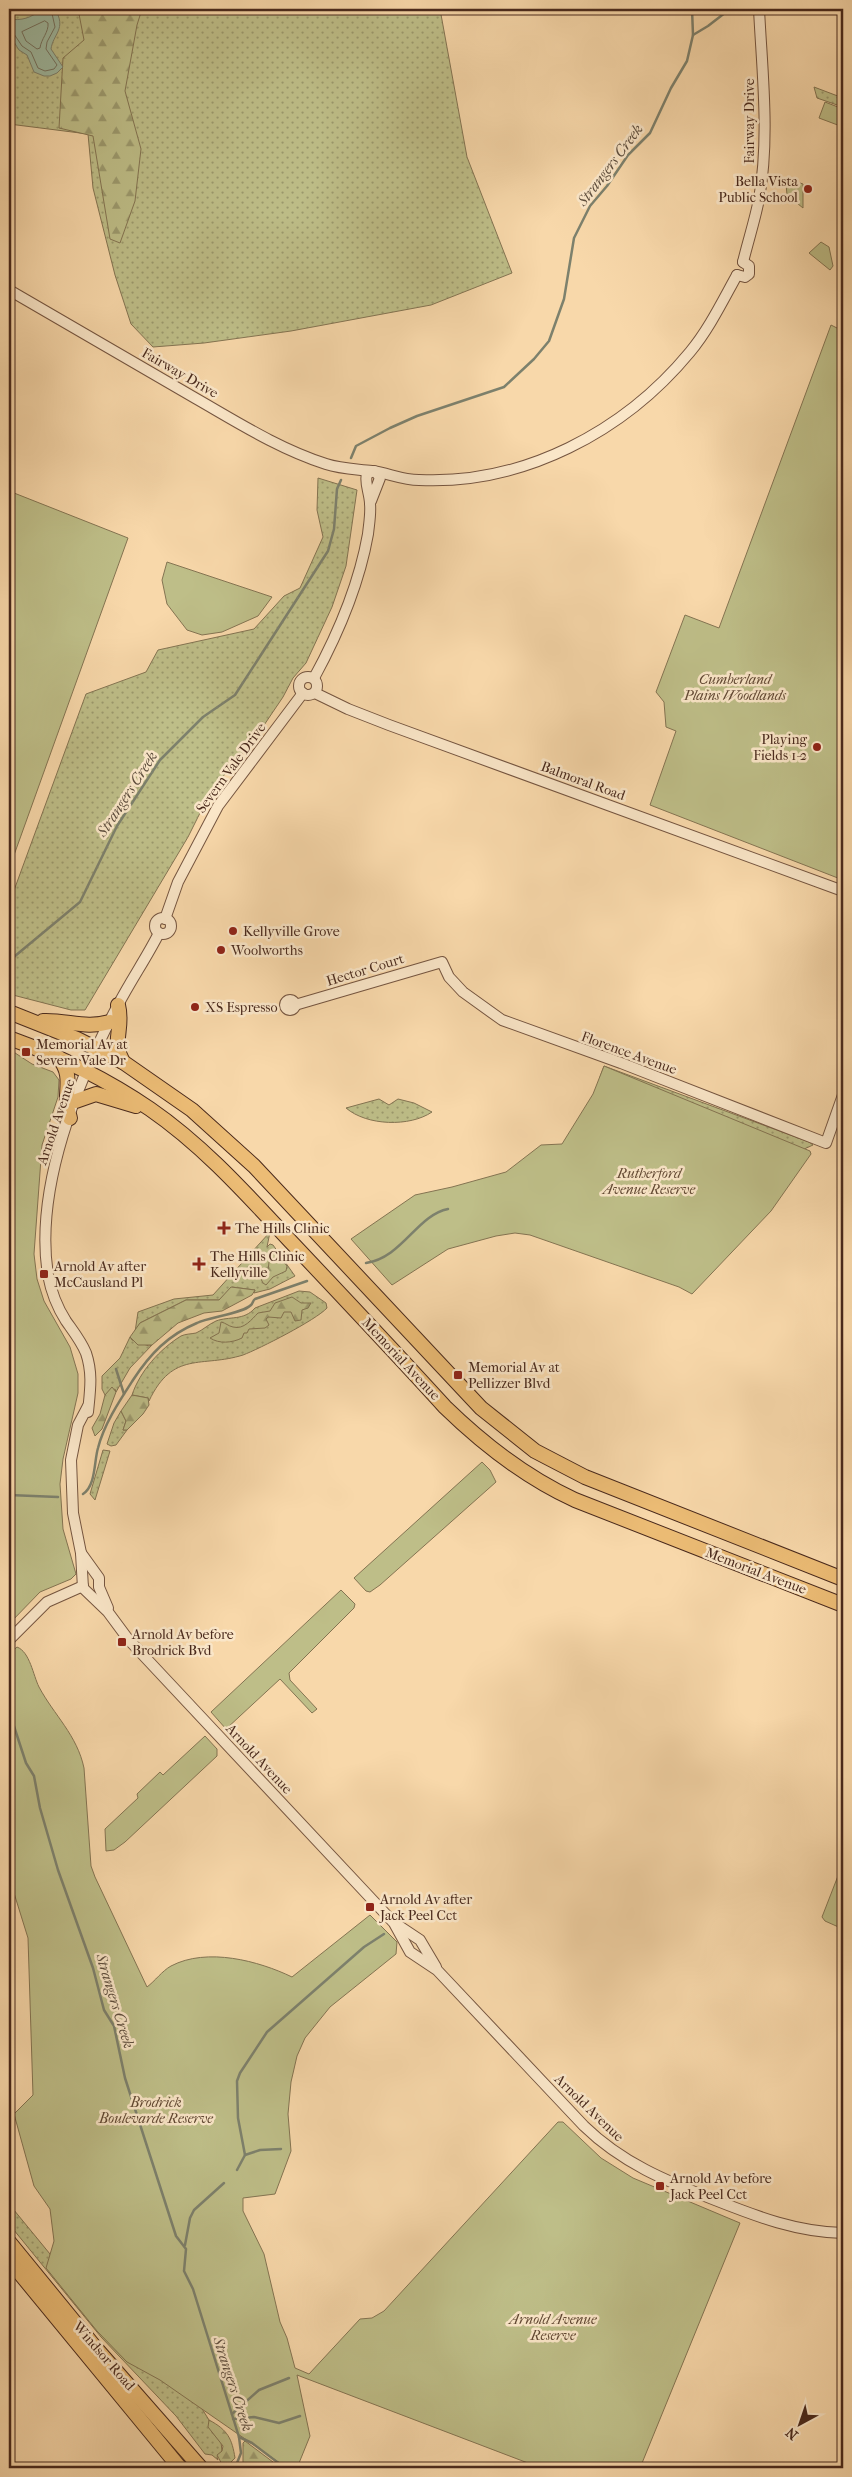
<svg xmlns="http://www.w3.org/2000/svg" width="852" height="2477" viewBox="0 0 852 2477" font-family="'IM FELL French Canon',serif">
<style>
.grass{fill:url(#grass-dots);stroke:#847452}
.forest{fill:url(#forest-firs);stroke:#847452}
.green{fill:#bebe88;stroke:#847452}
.water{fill:#9fbba3;stroke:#7d816d}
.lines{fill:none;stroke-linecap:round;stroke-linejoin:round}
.shore{stroke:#747260;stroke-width:1}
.stream{stroke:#7d816d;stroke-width:2.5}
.minor-casing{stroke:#755540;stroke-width:12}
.major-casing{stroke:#49291c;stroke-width:16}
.minor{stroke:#fae6c8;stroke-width:10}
.major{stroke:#ecbc75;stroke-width:14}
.poi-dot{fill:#8f2418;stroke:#fae6c8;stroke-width:2}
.labels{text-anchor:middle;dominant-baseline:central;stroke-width:5;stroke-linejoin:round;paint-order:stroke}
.street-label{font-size:14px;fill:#49291c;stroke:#fae6c8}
.poi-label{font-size:14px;fill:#49291c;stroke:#fae6c8;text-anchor:start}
.park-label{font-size:14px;font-style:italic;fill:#604732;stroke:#fae6c8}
.water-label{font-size:15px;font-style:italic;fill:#5e4e3e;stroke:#fae6c8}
</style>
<defs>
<pattern id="grass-dots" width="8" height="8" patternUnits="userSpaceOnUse" patternTransform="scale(1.25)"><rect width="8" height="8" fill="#bebe88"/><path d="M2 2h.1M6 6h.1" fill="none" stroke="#9c9a6e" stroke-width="1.8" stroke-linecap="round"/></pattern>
<pattern id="forest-firs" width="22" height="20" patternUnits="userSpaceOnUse" patternTransform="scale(1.25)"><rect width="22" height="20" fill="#bebe88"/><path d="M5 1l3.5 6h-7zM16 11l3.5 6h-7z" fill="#9c9a6e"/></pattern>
</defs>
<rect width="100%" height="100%" fill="#f8d8aa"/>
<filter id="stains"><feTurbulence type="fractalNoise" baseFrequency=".004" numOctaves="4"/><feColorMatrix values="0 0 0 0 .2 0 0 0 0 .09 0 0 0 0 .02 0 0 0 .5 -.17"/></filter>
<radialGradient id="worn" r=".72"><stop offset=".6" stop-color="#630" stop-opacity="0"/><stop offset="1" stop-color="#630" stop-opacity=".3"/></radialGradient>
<g class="grass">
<polygon points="9,9 440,9 467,157 512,273 431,305 291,331 204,343 153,347 131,324 115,275 93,188 88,134 9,124"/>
<polygon points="814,87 843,98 843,107 817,98"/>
<polygon points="318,478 357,490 346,566 332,607 306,663 293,678 283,697 258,734 211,791 188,837 85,1010 71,1010 9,994 9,904 86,694 146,672 158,650 254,629 284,596 300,588 323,537 317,510"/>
<polygon points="604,1066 809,1142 813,1145 802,1150 600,1077"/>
<path d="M379,1099L389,1105L398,1099L414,1103L432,1112C410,1127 367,1126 346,1108Z"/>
<polygon points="270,1232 267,1247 270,1244 273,1245 295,1276 270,1289 254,1293 255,1290 232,1287 219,1300 186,1300 140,1323 135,1332 138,1312 174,1299 213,1295"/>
<path d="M299,1291L310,1292L326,1303L327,1308C316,1320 259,1349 243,1355C202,1368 173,1350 149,1401L148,1398L132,1395C140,1371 160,1349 181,1336C185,1334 191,1334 196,1333C203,1330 209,1324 216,1321C229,1316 244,1321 255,1308Z"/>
<polygon points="130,1337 132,1340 149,1346 152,1345 130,1368 116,1392 115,1389 105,1395 102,1389 102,1376 120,1358"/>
<polygon points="121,1411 126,1421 123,1430 127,1430 116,1445 111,1446 107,1444 114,1423"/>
<polygon points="103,1450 110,1451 95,1500 90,1494"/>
<polygon points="9,2204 50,2254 54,2267 132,2361 199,2404 209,2420 212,2432 221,2442 222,2451 217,2457 218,2460 212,2455 205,2454 176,2416 101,2337 9,2224"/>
</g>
<g class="forest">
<polygon points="74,9 142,9 137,25 125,91 141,149 135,201 120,243 110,239 93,136 59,128 63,58 84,40 79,14"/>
<polygon points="278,1255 287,1266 286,1271 273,1277 266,1285 263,1283 260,1277 268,1271 269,1262"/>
<polygon points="231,1287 255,1290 252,1295 222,1311 204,1313 178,1323 152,1345 138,1345 130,1337 140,1323 186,1300 219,1300"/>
<path d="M292,1297L301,1303H311L308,1308L302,1310L301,1320L295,1321L291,1312H284L281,1318L268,1317L266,1319L269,1325L265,1328L249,1329L247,1333H244L242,1338C232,1343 219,1344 210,1338L219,1333L221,1322C226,1323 228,1326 233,1327C244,1330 252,1319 258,1313L270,1311L275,1303Z"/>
<polygon points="112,1387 116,1392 102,1429 95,1436 92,1428 100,1414 105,1395"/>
<polygon points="132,1395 148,1398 149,1405 143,1414 127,1430 123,1430 126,1421 121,1411"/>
<path d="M209,2420C228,2430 232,2439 235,2458L230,2463L229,2468H224L217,2455L222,2451L223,2446L208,2427Z"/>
<polygon points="245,2441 281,2468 243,2468 243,2443"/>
</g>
<g class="green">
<polygon points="825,102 843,109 843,127 819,118"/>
<polygon points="794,181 803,184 803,208 787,195 786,184"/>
<polygon points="821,242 829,247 833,266 830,270 809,253"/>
<polygon points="831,325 843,331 843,880 650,805 676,731 666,727 664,702 656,692 685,615 719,628"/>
<polygon points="9,491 128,538 9,869"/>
<polygon points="167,562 272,597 258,616 222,632 202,635 187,630 167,604 162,580"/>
<polygon points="9,1049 32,1064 53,1072 59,1080 58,1097 42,1145 34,1254 37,1279 44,1301 70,1347 78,1374 78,1393 63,1459 60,1484 63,1529 76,1574 71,1579 40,1592 9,1624"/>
<polygon points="604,1066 810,1151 811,1154 771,1211 692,1294 679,1287 530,1235 515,1233 496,1236 448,1249 392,1285 351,1239 415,1195 452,1187 506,1172 541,1145 562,1144 593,1094"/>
<polygon points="482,1462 490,1470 496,1482 380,1585 370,1592 366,1591 354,1578"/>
<polygon points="341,1590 355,1604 354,1608 289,1673 290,1680 317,1709 312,1713 280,1679 226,1729 211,1712"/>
<path d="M17,1647C30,1652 33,1675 39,1687C54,1715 77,1735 84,1768L91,1866L95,1877L147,1987C155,1981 162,1971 171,1966C207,1947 259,1961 292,1977L370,1915L397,1942L396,1954L330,2007L305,2038L297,2056L291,2082L288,2114L291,2151L275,2194L243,2198V2211L264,2254L280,2322L287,2338L295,2368L309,2374L360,2319L372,2318L384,2311L558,2122H563L601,2158L633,2178L740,2223L640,2468H541L297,2375L310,2436L297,2468H287L160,2380L127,2362L97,2331L46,2268L54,2241L50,2209L34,2186L14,2114L33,2095L28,1938L9,1877V1654Z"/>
<polygon points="205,1736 217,1749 217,1756 125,1842 114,1850 106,1851 105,1829 138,1798 137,1794 160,1772 163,1775"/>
<polygon points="843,1863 843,1929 825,1921 822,1917"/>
</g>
<path class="water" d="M41,9H55C67,29 53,34 51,49L63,67L57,73L50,76H44L34,72L27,55L19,50L9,34V19C21,21 32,18 41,9Z"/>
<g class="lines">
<g class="shore">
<path d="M45,21L48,23C49,32 41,39 40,48L37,49L26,41L22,32Z"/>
<polyline points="9,32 14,34 22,46 31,52 38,68 45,71 54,69 57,65 46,49 47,42 55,27 51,9"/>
</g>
<g class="stream">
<polyline points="693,35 708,26 730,9"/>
<polyline points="351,458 356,446 390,428 417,416 504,387 534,359 549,341 564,299 574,238 590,206 607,186 628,155 650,133 671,88 687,61 693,35 692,9"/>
<polyline points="9,961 80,902 117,826 160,760 203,717 235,695 328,551 334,529 337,489 341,480"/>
<path d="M366,1263C402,1258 417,1215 448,1209"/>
<polyline points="116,1369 124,1394"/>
<path d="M83,1494C96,1486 94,1461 98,1448C104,1424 120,1400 133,1380C150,1354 168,1335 197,1323C209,1317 242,1314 251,1305C253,1303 253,1300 255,1299L307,1281"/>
<polyline points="9,1495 58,1497"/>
<polyline points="9,1711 26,1763 34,1776 40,1808 58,1870 93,1968 104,2010 114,2026 125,2078 176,2236 186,2249 184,2271 193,2289 239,2437 241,2453 235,2468"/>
<polyline points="245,2155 260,2150 281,2149"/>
<polyline points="237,2170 245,2155 238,2118 237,2081 240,2073 267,2032 364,1947 384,1934"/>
<polyline points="185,2245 190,2218 194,2210 224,2183"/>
<polyline points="232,2414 259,2390 289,2378"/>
<polyline points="233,2419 254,2417 279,2423 300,2416"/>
<polyline points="239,2437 252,2443 285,2468"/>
</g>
<g class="minor-casing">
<g id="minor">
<path d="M743,262C748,241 755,220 759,199C770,137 762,71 759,9"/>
<polyline points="737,275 745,277 749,274 749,266 743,262"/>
<path d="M9,290C71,326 133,362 195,398C237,422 279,449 326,464C341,469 356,469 372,471C388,473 402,480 419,480C523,485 624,432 690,352C709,329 722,302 737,275"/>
<polyline points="371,501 380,478 376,472"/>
<circle cx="308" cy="686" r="9"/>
<path d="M314,678C338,634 359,585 368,534C369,524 371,514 370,504C370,494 364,482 367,474L374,471"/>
<polyline points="315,693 348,709 389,725 843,891"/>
<circle cx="163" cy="926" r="8"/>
<polyline points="165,919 178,882 218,806 303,693"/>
<circle cx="290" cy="1005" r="5"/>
<polyline points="295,1005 442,962 449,977 463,992 502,1020 621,1063 826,1143 843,1095"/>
<path d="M88,1406L78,1425L71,1460L73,1513L81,1553L83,1588L108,1612L128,1639L394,1923L410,1952L437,1970L584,2126C622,2163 666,2181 715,2200C758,2217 797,2232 843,2233"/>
<path d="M88,1412C90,1391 93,1374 86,1353C81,1341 73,1331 66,1321C57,1307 51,1291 48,1275C34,1188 78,1080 118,1005C131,980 147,957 159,933"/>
<polyline points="81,1553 99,1578 99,1587 108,1608"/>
<polyline points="9,1640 47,1602 83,1586"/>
<polyline points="396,1924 420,1940 436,1967"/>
</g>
</g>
<g class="major-casing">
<g id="major">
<path d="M118,1005C124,1028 111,1041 123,1062"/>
<polyline points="9,1012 77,1039 123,1062 192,1110 254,1166 481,1408 535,1451 585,1477 843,1579"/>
<path d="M43,1021C68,1020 85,1029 110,1022"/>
<path d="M9,1038C59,1056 106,1079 150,1109C205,1147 248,1196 293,1244C344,1298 395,1352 445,1407C484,1445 525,1477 575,1500L843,1605"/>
<path d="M59,1058C76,1078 61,1096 70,1118"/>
<polyline points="76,1101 96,1094 136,1106"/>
<polyline points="9,2242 94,2346 201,2468"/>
<polyline points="9,2260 180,2468"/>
</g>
</g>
<use href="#minor" class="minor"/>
<use href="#major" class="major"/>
</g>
<g class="poi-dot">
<circle cx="808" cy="189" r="5"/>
<circle cx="817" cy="747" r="5"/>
<circle cx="233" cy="931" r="5"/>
<circle cx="221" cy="950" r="5"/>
<circle cx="195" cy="1007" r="5"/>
<rect x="21" y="1047" width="10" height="10" rx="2.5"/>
<path d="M221.5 1220.5h5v5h5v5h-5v5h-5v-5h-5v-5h5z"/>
<path d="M196.5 1256.5h5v5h5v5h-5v5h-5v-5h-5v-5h5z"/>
<rect x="39" y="1269" width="10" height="10" rx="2.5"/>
<rect x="453" y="1370" width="10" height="10" rx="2.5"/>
<rect x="117" y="1637" width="10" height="10" rx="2.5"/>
<rect x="365" y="1902" width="10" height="10" rx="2.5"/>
<rect x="655" y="2181" width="10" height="10" rx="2.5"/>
</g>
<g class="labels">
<g class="street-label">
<text transform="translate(749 121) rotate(-90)">Fairway Drive</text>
<text transform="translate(180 373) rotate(30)">Fairway Drive</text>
<text transform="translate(231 768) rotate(-54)">Severn Vale Drive</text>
<text transform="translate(583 781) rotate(20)">Balmoral Road</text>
<text transform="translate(365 970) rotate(-17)">Hector Court</text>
<text transform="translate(629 1053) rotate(20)">Florence Avenue</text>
<text transform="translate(56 1122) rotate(-71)">Arnold Avenue</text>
<text transform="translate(401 1359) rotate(47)">Memorial Avenue</text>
<text transform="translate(756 1571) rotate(21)">Memorial Avenue</text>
<text transform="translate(259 1759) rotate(47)">Arnold Avenue</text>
<text transform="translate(589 2108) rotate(44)">Arnold Avenue</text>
<text transform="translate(104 2356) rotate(49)">Windsor Road</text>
</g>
<g class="poi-label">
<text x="798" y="181" text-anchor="end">Bella Vista<tspan x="798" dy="16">Public School</tspan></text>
<text x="807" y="739" text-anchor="end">Playing<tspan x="807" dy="16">Fields 1-2</tspan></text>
<text x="243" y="931">Kellyville Grove</text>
<text x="231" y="950">Woolworths</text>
<text x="205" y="1007">XS Espresso</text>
<text x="36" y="1044">Memorial Av at<tspan x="36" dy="16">Severn Vale Dr</tspan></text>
<text x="235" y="1228">The Hills Clinic</text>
<text x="210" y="1256">The Hills Clinic<tspan x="210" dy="16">Kellyville</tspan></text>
<text x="54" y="1266">Arnold Av after<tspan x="54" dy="16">McCausland Pl</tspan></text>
<text x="468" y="1367">Memorial Av at<tspan x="468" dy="16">Pellizzer Blvd</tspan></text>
<text x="132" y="1634">Arnold Av before<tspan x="132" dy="16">Brodrick Bvd</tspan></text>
<text x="380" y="1899">Arnold Av after<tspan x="380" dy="16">Jack Peel Cct</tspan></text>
<text x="670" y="2178">Arnold Av before<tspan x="670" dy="16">Jack Peel Cct</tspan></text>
</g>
<g class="park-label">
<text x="735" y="679">Cumberland<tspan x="735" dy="16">Plains Woodlands</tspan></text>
<text x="649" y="1173">Rutherford<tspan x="649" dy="16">Avenue Reserve</tspan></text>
<text x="156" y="2102">Brodrick<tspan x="156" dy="16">Boulevarde Reserve</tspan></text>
<text x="553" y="2319">Arnold Avenue<tspan x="553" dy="16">Reserve</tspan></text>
</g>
<g class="water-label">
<text transform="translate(610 165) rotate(-53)">Strangers Creek</text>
<text transform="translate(127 794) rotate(-57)">Strangers Creek</text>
<text transform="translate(115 2001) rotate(73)">Strangers Creek</text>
<text transform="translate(233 2384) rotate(72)">Strangers Creek</text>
</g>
</g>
<rect width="852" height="2477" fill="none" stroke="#f8d8aa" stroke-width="30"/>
<rect x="10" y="10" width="832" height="2457" fill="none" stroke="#49291c" stroke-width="2.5"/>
<rect x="15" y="15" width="822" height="2447" fill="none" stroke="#49291c"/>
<g transform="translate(800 2424) rotate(220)" stroke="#fae6c8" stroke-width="4" paint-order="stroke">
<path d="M0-4L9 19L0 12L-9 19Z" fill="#49291c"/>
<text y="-8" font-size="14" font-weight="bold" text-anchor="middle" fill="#49291c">N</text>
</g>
<rect width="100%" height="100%" filter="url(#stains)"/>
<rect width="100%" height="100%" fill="url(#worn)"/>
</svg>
